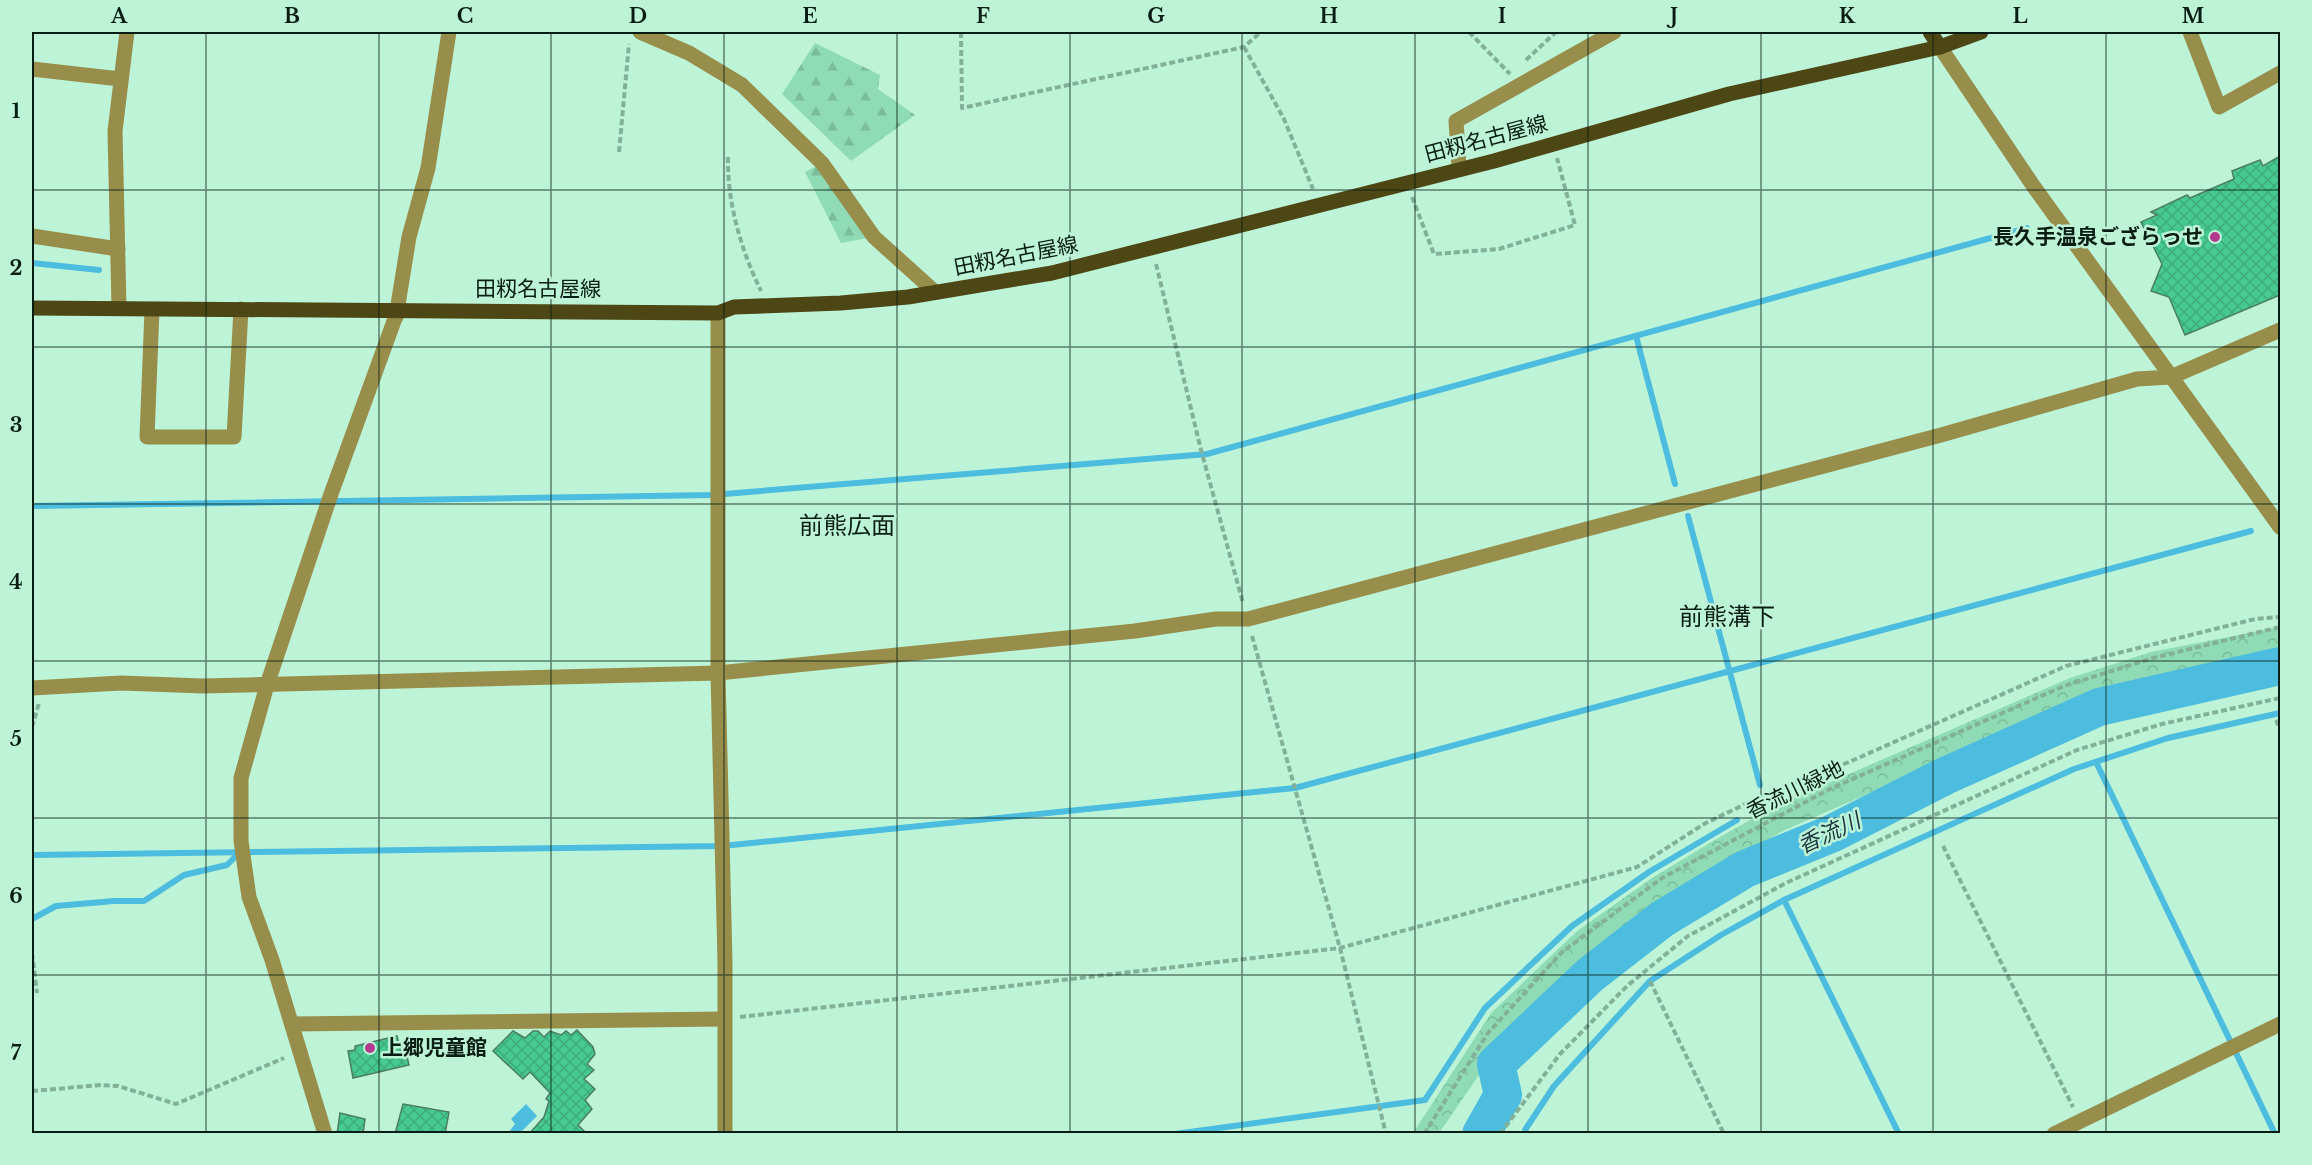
<svg xmlns="http://www.w3.org/2000/svg" width="2312" height="1165" viewBox="0 0 2312 1165" font-family="'Libre Baskerville','Noto Sans JP',serif">
<style>
.forest{fill:url(#forest-firs)}
.park{fill:url(#park-crowns)}
.water{fill:#4cbddf}
.lines{fill:none;stroke-linecap:round;stroke-linejoin:round}
.stream{stroke:#4cbddf;stroke-width:6}
.river{stroke:#4cbddf;stroke-width:38}
.building{fill:url(#building-cross-hatch);stroke:#4b7e65;stroke-width:1.5}
.path{stroke:#83b099;stroke-width:4;stroke-dasharray:6 3;stroke-linecap:butt}
.minor{stroke:#988e4b;stroke-width:15}
.major{stroke:#4d4716;stroke-width:15}
.grid{fill:none;stroke:#071d13;stroke-width:1.5;stroke-opacity:0.55}
.poi-dot{fill:#b2398e;stroke:#bdf4d7;stroke-width:2}
.labels{text-anchor:middle;dominant-baseline:central;stroke-width:5;stroke-linejoin:round;paint-order:stroke}
.street-label{font-size:21px;fill:#071d13;stroke:#bdf4d7}
.poi-label{font-size:21px;font-weight:bold;fill:#071d13;stroke:#bdf4d7;text-anchor:end}
.water-label{font-size:22px;font-style:italic;fill:#1e363f;stroke:#bdf4d7}
.quarter-label{font-size:24px;fill:#071d13;stroke:#bdf4d7}
.neatline{fill:none;stroke:#071d13;stroke-width:2}
.grid-label{font-size:20px;text-anchor:middle;font-weight:bold;fill:#071d13}
</style>
<defs>
<pattern id="forest-firs" width="22" height="20" patternUnits="userSpaceOnUse" patternTransform="scale(1.5)"><rect width="22" height="20" fill="#8fdbb5"/><path d="M5 1l3.5 6h-7zM16 11l3.5 6h-7z" fill="#7abc9b"/></pattern>
<pattern id="park-crowns" width="20" height="18" patternUnits="userSpaceOnUse" patternTransform="scale(1.5)"><rect width="20" height="18" fill="#8fdbb5"/><path d="M2 6a3 3 0 1 1 6 0M12 15a3 3 0 1 1 6 0" fill="none" stroke="#7abc9b"/></pattern>
<pattern id="building-cross-hatch" width="8" height="8" patternUnits="userSpaceOnUse" patternTransform="scale(1.5)"><rect width="8" height="8" fill="#47c992"/><path d="M0 0l8 8M0 8l8-8" fill="none" stroke="#3dac7d"/></pattern>
</defs>
<rect width="100%" height="100%" fill="#bdf4d7"/>
<g class="forest">
<polygon points="815,43 880,75 878,89 915,115 851,161 782,94"/>
<polygon points="822,163 874,237 841,243 805,172"/>
</g>
<polygon class="park" points="2280,627 2280,652 2158,675 2077,702 1783,831 1664,899 1593,950 1508,1033 1439,1133 1413,1133 1491,1013 1577,931 1652,878 1713,841 1773,807 2070,678 2151,652"/>
<polygon class="water" points="526,1104 537,1116 520,1133 508,1133 515,1124 511,1119"/>
<g class="lines">
<g class="stream">
<polyline points="32,263 99,270"/>
<polyline points="1636,336 1675,484"/>
<polyline points="32,506 712,495 1207,454 2027,228"/>
<polyline points="1688,516 1760,785"/>
<polyline points="2096,762 2275,1134"/>
<polyline points="32,855 722,846 1295,788 2251,531"/>
<polyline points="1784,900 1899,1134"/>
<polyline points="32,919 56,906 114,901 144,901 184,875 227,865 241,851"/>
<polyline points="1175,1134 1425,1100 1485,1008 1572,926 1649,872 1737,820"/>
<polyline points="1527,1134 1525,1130 1554,1086 1650,981 1721,935 1784,900 2074,769 2168,738 2280,713"/>
</g>
<polyline class="river" points="1481,1134 1503,1095 1496,1064 1590,975 1662,919 1745,869 1831,834 1945,776 2099,707 2280,666"/>
</g>
<g class="building">
<polygon points="2280,156 2280,295 2185,335 2169,297 2151,291 2162,264 2141,222 2157,215 2151,212 2187,195 2190,198 2234,179 2232,171 2260,160 2263,166"/>
<polygon points="577,1030 593,1047 595,1054 587,1064 594,1070 584,1079 595,1089 585,1100 592,1109 578,1125 587,1134 529,1134 544,1117 549,1101 546,1099 550,1093 530,1072 523,1079 493,1051 513,1031 525,1038 533,1031 538,1031 544,1037 550,1031 561,1035 566,1031 571,1035"/>
<polygon points="397,1036 400,1049 405,1048 409,1065 353,1078 348,1051 355,1050 355,1046"/>
<polygon points="403,1104 449,1112 445,1134 395,1134"/>
<polygon points="340,1113 365,1119 363,1134 337,1134"/>
</g>
<g class="lines">
<g class="path">
<polyline points="961,32 962,108 1244,47 1261,32"/>
<polyline points="1469,32 1510,74"/>
<polyline points="1244,47 1284,119 1313,189"/>
<polyline points="1526,60 1556,32"/>
<polyline points="619,152 629,44"/>
<path d="M728,157C727,202 741,250 761,291"/>
<polyline points="1412,197 1434,254 1499,249 1575,225 1557,158"/>
<polyline points="1156,264 1201,450 1243,603"/>
<polyline points="1252,636 1340,948 1386,1134"/>
<polyline points="2276,720 2280,729"/>
<polyline points="32,727 39,703"/>
<polyline points="1943,846 2073,1107"/>
<polyline points="32,953 37,993"/>
<polyline points="1650,981 1724,1134"/>
<polyline points="740,1017 1340,948 1637,867 1704,824 1764,795 1849,762 2066,666 2255,619 2280,617"/>
<polyline points="32,1091 101,1085 118,1086 176,1104 284,1058"/>
<polyline points="1424,1134 1488,1033 1562,952 1662,878 1832,788 2064,686 2153,658 2280,627"/>
<polyline points="1500,1134 1560,1054 1627,986 1688,936 1786,883 2077,750 2162,724 2280,698"/>
</g>
<g class="minor">
<polyline points="640,32 689,53 742,85 822,163 874,237 935,292"/>
<polyline points="2190,32 2219,107 2280,73"/>
<polyline points="1940,47 2034,187 2280,527"/>
<polyline points="32,69 120,79"/>
<polyline points="1459,167 1456,121 1614,32"/>
<polyline points="32,236 118,249"/>
<polyline points="119,307 115,131 127,32"/>
<polyline points="152,310 147,437 234,437 241,309"/>
<polyline points="718,313 718,673 725,962 725,1134"/>
<polyline points="396,317 409,237 428,168 449,32"/>
<polyline points="32,688 121,683 203,686 718,673 1135,631 1216,619 1248,619 1941,435 2137,379 2171,377 2280,330"/>
<polyline points="292,1024 724,1019"/>
<polyline points="325,1134 272,960 249,897 241,841 241,778 267,685 331,494 398,310"/>
<polyline points="2054,1134 2280,1024"/>
</g>
<g class="major">
<polyline points="1930,32 1940,47"/>
<polyline points="32,308 718,313 734,307 841,303 908,297 1052,273 1494,161 1729,94 1940,47 1981,32"/>
</g>
</g>
<path class="grid" d="M206,32V1134M379,32V1134M551,32V1134M724,32V1134M897,32V1134M1070,32V1134M1242,32V1134M1415,32V1134M1588,32V1134M1761,32V1134M1933,32V1134M2106,32V1134M32,190H2280M32,347H2280M32,504H2280M32,661H2280M32,818H2280M32,975H2280"/>
<g class="poi-dot">
<circle cx="2215" cy="237" r="6"/>
<circle cx="370" cy="1048" r="6"/>
</g>
<g class="labels">
<g class="street-label">
<text transform="translate(1486 139) rotate(-15)">田籾名古屋線</text>
<text transform="translate(1016 256) rotate(-11)">田籾名古屋線</text>
<text x="538" y="289">田籾名古屋線</text>
<text transform="translate(1795 790) rotate(-26)">香流川緑地</text>
</g>
<g class="poi-label">
<text x="2203" y="237">長久手温泉ござらっせ</text>
<text x="382" y="1048" text-anchor="start">上郷児童館</text>
</g>
<g class="water-label">
<text transform="translate(1829 833) rotate(-25)">香流川</text>
</g>
<g class="quarter-label">
<text x="847" y="525">前熊広面</text>
<text x="1727" y="616">前熊溝下</text>
</g>
</g>
<rect width="2312" height="1165" fill="none" stroke="#bdf4d7" stroke-width="66"/>
<rect x="33" y="33" width="2246" height="1099" class="neatline"/>
<g class="grid-label">
<text x="119" y="23">A</text>
<text x="292" y="23">B</text>
<text x="465" y="23">C</text>
<text x="638" y="23">D</text>
<text x="810" y="23">E</text>
<text x="983" y="23">F</text>
<text x="1156" y="23">G</text>
<text x="1329" y="23">H</text>
<text x="1502" y="23">I</text>
<text x="1674" y="23">J</text>
<text x="1847" y="23">K</text>
<text x="2020" y="23">L</text>
<text x="2193" y="23">M</text>
<text x="16" y="118">1</text>
<text x="16" y="275">2</text>
<text x="16" y="432">3</text>
<text x="16" y="589">4</text>
<text x="16" y="746">5</text>
<text x="16" y="903">6</text>
<text x="16" y="1060">7</text>
</g>
</svg>
